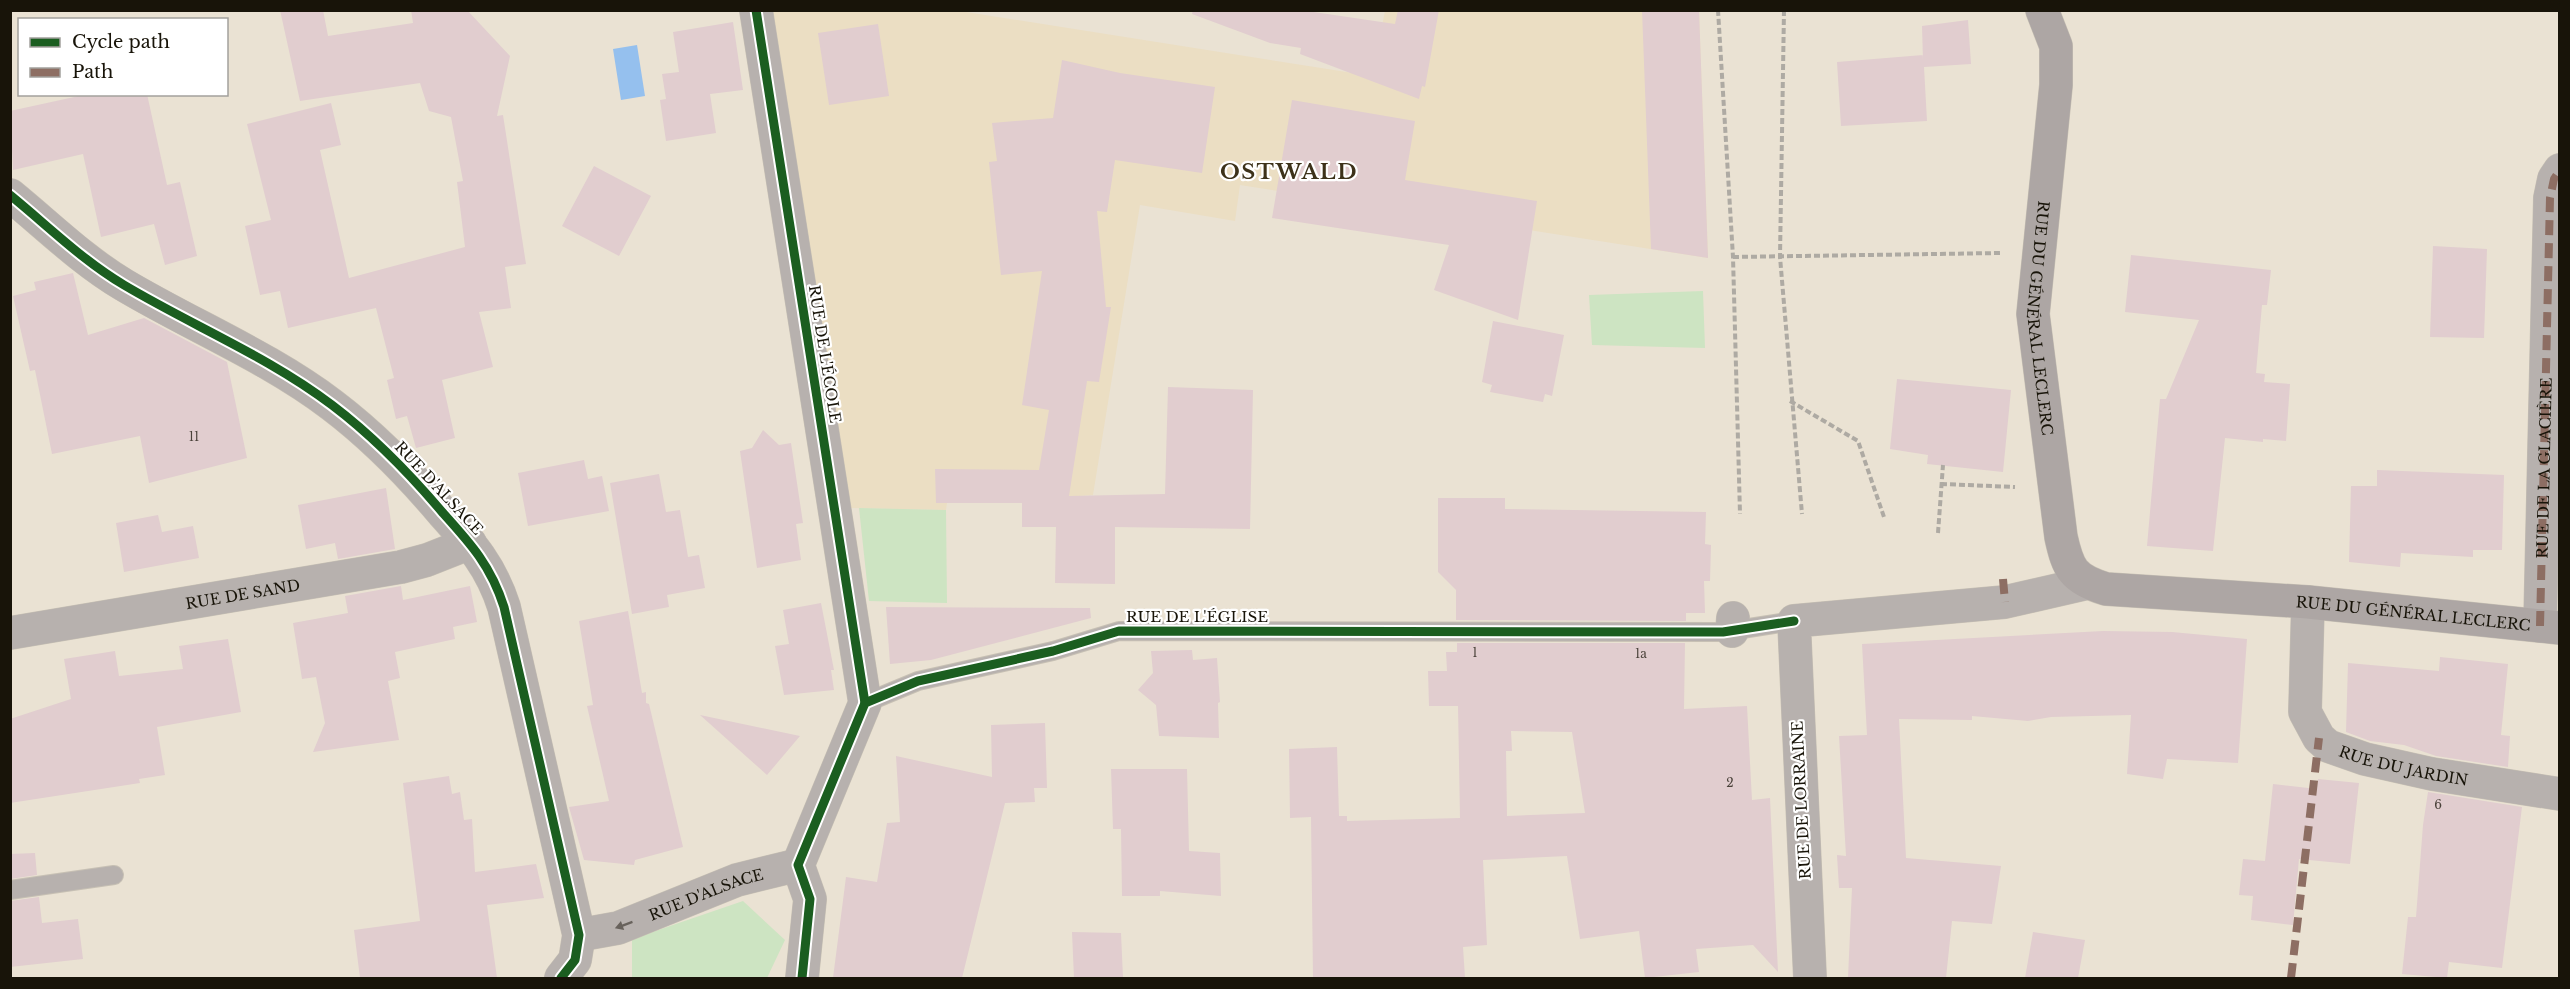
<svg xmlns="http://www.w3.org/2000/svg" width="2570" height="989" viewBox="0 0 2570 989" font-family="'Libre Baskerville',serif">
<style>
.built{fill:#ebdec3}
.green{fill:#cde4c2}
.water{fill:#95c0ee}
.building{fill:#e1cdcf;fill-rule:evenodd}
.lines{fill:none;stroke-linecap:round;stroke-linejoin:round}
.lane-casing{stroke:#c7c0b4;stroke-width:20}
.street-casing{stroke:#c7c0b4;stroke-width:34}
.secondary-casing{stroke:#c7c0b4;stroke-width:34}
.path{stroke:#aeaaa3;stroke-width:4;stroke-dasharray:6 3;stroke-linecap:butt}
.lane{stroke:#b7b1ae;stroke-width:18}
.street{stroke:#b7b1ae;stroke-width:33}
.secondary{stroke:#ada6a4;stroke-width:33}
.quiet{stroke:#8d6e63;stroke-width:8;stroke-dasharray:15 8;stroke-linecap:butt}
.cycleway-casing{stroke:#fff;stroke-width:13}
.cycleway{stroke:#1b5e20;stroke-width:9}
.oneway{fill:#68625c}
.labels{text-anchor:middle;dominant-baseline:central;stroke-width:4.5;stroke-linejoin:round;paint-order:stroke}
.number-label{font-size:12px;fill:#4a423a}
.street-label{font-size:15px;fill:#181409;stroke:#fff}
.district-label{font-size:21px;font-weight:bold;letter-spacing:1.5px;fill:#3d321a;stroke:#fff}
</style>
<rect width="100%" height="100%" fill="#eae2d3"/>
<polygon class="built" points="773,11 960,11 1372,76 1385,11 1699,11 1708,258 1240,185 1235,221 1140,205 1093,495 1080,496 1068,503 947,503 946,510 851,508"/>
<g class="green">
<polygon points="1703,291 1705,348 1592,345 1589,295"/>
<polygon points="859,508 946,510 947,603 869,601"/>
<polygon points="743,901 785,940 767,978 632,978 632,939"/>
</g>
<polygon class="water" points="637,45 645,96 621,100 613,49"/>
<g class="building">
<polygon points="280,10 323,10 328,36 413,23 411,10 467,10 510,56 497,116 503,115 526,264 505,267 511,308 479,312 493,367 442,380 455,438 416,448 407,416 396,419 387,380 394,378 376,308 288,328 280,291 260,295 245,226 271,220 247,124 331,103 341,145 320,150 349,278 465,247 457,182 463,181 451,117 429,111 420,83 300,101"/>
<polygon points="1193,10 1307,11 1395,24 1398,10 1439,10 1425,87 1422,86 1419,99 1300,54 1301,48 1270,43 1192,14"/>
<polygon points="1642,10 1699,10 1708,258 1651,249"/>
<polygon points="1968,20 1971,64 1924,67 1927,121 1841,126 1837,62 1923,55 1923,61 1922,26"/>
<polygon points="733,22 743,90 710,94 716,133 666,141 660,100 666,99 662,74 679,72 673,32"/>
<polygon points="878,24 889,96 829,105 818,33"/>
<polygon points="1062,60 1120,73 1215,87 1202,173 1115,160 1107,212 1097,211 1106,307 1111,307 1099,382 1087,381 1069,496 1165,494 1168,387 1253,390 1250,529 1115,527 1115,584 1055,583 1056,527 1022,527 1022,503 936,503 935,469 1039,470 1049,410 1022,405 1042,271 1001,275 989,162 997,161 992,123 1053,118"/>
<polygon points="88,94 147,94 167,185 180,182 197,256 165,265 154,224 101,237 83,154 13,170 10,111"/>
<polygon points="1292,100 1415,121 1405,180 1537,201 1518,320 1434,290 1449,245 1272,218"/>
<polygon points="594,166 651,196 619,256 562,226"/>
<polygon points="2433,246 2487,249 2484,338 2430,337"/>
<polygon points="2131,255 2271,270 2267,305 2262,305 2256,373 2265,374 2264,382 2290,384 2286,441 2263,439 2263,442 2225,438 2213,551 2147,546 2160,399 2166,399 2199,320 2125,312"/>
<polygon points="73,273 88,335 144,318 227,362 247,458 149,483 140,436 52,454 35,370 30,371 13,296 36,290 34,282"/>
<polygon points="1493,321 1564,335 1552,396 1545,394 1543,402 1490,392 1492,385 1482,382"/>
<polygon points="1897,379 2011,390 2003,472 1927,464 1928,455 1890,449"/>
<polygon points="763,430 779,445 791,443 803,523 796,524 801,560 757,568 740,451 752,448"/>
<polygon points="584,460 588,479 602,476 609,511 528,526 518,473"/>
<polygon points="2377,470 2504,475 2502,550 2473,550 2473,557 2401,553 2400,567 2349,562 2351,486 2377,486"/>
<polygon points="659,474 666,512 680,510 688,557 699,555 705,588 667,595 669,607 632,614 610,483"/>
<polygon points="386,488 395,549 338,559 335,543 306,549 298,505"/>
<polygon points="1438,498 1505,498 1505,509 1706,512 1705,544 1711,545 1710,581 1704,581 1705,613 1686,613 1686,621 1456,620 1456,590 1438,572"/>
<polygon points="158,515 162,532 193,526 199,558 124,572 116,523"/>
<polygon points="401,586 403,600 470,586 477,622 453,627 455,639 395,652 400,678 388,681 399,740 313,752 325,723 316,677 302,679 293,623 348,613 345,596"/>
<polygon points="821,603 834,670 831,670 834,690 784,695 775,646 789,644 783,610"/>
<polygon points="886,607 1090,608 1091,618 931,660 890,664"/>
<polygon points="628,611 642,693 646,692 646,703 649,704 683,847 635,860 634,865 584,860 569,807 609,801 587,706 593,705 579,621"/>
<polygon points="2103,631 2172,632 2247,639 2238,763 2167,759 2163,779 2127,774 2131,715 2051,717 2028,721 1972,716 1972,720 1899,719 1906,858 2001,866 1992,924 1952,921 1946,978 1848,978 1852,888 1839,888 1837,855 1846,856 1839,736 1867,735 1862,644"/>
<polygon points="228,639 241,712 157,727 165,775 139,779 140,783 10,803 10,719 71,699 64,659 115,651 119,676 183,669 179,646"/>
<path d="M1457,643H1685L1684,709L1747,706L1752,800L1770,798L1778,972L1753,945L1696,949L1699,972L1645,978L1639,931L1580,939L1567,856L1483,860L1487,945L1463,947L1465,978H1313L1311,817L1290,818L1289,749L1337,747L1339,816H1347V821L1460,818L1458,706H1429L1428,671H1447L1446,652H1457ZM1511,731L1572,732L1585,813L1507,816L1506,751H1512Z"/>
<polygon points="1192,650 1193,660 1217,658 1220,702 1218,703 1219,738 1159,736 1156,705 1138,690 1153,673 1151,651"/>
<polygon points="2440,657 2508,664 2501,735 2510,736 2508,767 2436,756 2404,745 2370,741 2346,732 2348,663 2439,671"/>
<polygon points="700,715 800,736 767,775"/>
<polygon points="1045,723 1047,788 1034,788 1035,802 1005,803 962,978 833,978 846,877 877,882 887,823 900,822 896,756 992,777 991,725"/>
<polygon points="1111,769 1187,769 1189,851 1220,853 1221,896 1160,891 1160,896 1122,896 1121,829 1113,829"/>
<polygon points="449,776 452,794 460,792 464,820 472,819 475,872 536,864 544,898 487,905 497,978 360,978 354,930 420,921 403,783"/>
<polygon points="2318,779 2359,783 2350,864 2299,859 2293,925 2251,920 2253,896 2239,895 2243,859 2265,861 2273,784 2317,789"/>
<polygon points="2428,792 2522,807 2502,968 2449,962 2447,978 2402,974 2408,917 2416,917 2423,825"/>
<polygon points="35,853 37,875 10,879 10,854"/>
<polygon points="39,897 42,923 78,919 83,959 10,967 10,901"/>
<polygon points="1072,932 1121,933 1123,978 1074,978"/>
<polygon points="2033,932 2085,940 2078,978 2025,978"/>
</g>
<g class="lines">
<g class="lane-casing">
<g id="lane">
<polyline points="865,703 918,681 1053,651 1119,631 1723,632 1794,621"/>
<polyline points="10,890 114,875"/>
</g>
</g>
<g class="street-casing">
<g id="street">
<polyline points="756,10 865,703 798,865 810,899 802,978"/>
<path d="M10,195C48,226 82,260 124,285C193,326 269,357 332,405C373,436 410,474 443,513C471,544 491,566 504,607L579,935L575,960L561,978"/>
<path id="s1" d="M2308,602L2305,712L2319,738L2328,746L2365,759L2432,774L2560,794"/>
<path id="s2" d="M2540,626L2550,198L2554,179L2560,170"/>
<polyline points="1732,631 1733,618"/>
<path id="s3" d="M10,633L401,567L427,560L470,543"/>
<path id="s4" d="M579,935L618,928L737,880L798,865"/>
<polyline points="1810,978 1794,621 2005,602 2088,583"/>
</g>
</g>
<g class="secondary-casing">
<g id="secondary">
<path id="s5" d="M2042,10L2056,46V85L2033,314L2061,537C2068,569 2073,579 2106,589L2308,602L2560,628"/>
</g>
</g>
<g class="path">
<polyline points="1718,10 1733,257 1740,514"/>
<polyline points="1784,10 1780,257 1802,514"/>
<polyline points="1733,257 2001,253"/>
<polyline points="1790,401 1858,441 1884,517"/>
<polyline points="1941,484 2015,487"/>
<polyline points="1938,533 1943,465"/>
</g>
<use href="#lane" class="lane"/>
<use href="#street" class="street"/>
<use href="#secondary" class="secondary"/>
<g class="quiet">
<polyline points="2003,579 2005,602"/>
<polyline points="2540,626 2550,198 2554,179 2560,170"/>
<polyline points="2291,978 2319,738"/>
</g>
<g class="cycleway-casing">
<g id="cycleway">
<polyline points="756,10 865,703"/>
<path d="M10,195C48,226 82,260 124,285C193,326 269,357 332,405C373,436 410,474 443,513C471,544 491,566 504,607L579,935L575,960L561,978"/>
<polyline points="802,978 810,899 798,865 865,703 918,681 1053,651 1119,631 1723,632 1794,621"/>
</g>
</g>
<use href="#cycleway" class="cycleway"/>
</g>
<defs><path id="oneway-solid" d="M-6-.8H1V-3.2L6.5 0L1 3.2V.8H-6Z" transform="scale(1.5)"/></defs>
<use class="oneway" href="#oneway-solid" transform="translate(624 925) rotate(160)"/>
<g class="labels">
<g class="number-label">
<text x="194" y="436">11</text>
<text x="1475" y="652">1</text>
<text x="1641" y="653">1a</text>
<text x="1730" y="782">2</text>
<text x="2438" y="804">6</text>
</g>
<g class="street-label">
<text stroke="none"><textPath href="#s5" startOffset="312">RUE DU GÉNÉRAL LECLERC</textPath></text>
<text transform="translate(825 354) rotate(81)">RUE DE L'ÉCOLE</text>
<text stroke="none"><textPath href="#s2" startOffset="158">RUE DE LA GLACIÈRE</textPath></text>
<text transform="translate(439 488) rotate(47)">RUE D'ALSACE</text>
<text stroke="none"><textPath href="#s3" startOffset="236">RUE DE SAND</textPath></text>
<text stroke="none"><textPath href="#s5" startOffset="915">RUE DU GÉNÉRAL LECLERC</textPath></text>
<text x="1197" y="616">RUE DE L'ÉGLISE</text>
<text stroke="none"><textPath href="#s1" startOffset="230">RUE DU JARDIN</textPath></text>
<text transform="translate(1801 800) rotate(-93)">RUE DE LORRAINE</text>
<text stroke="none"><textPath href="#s4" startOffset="134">RUE D'ALSACE</textPath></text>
</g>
<g class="district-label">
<text x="1289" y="172">OSTWALD</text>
</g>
</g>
<rect width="2570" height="989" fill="none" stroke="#181409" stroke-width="24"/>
<rect x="18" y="18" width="210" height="78" fill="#ffffff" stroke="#a3a19d" stroke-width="1.5"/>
<rect x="30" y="38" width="30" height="9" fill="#1b5e20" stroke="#a3a19d" stroke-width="1.5"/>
<text x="72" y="48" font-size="18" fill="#181409">Cycle path</text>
<rect x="30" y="68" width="30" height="9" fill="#8d6e63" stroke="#a3a19d" stroke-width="1.5"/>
<text x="72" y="78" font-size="18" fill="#181409">Path</text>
</svg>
